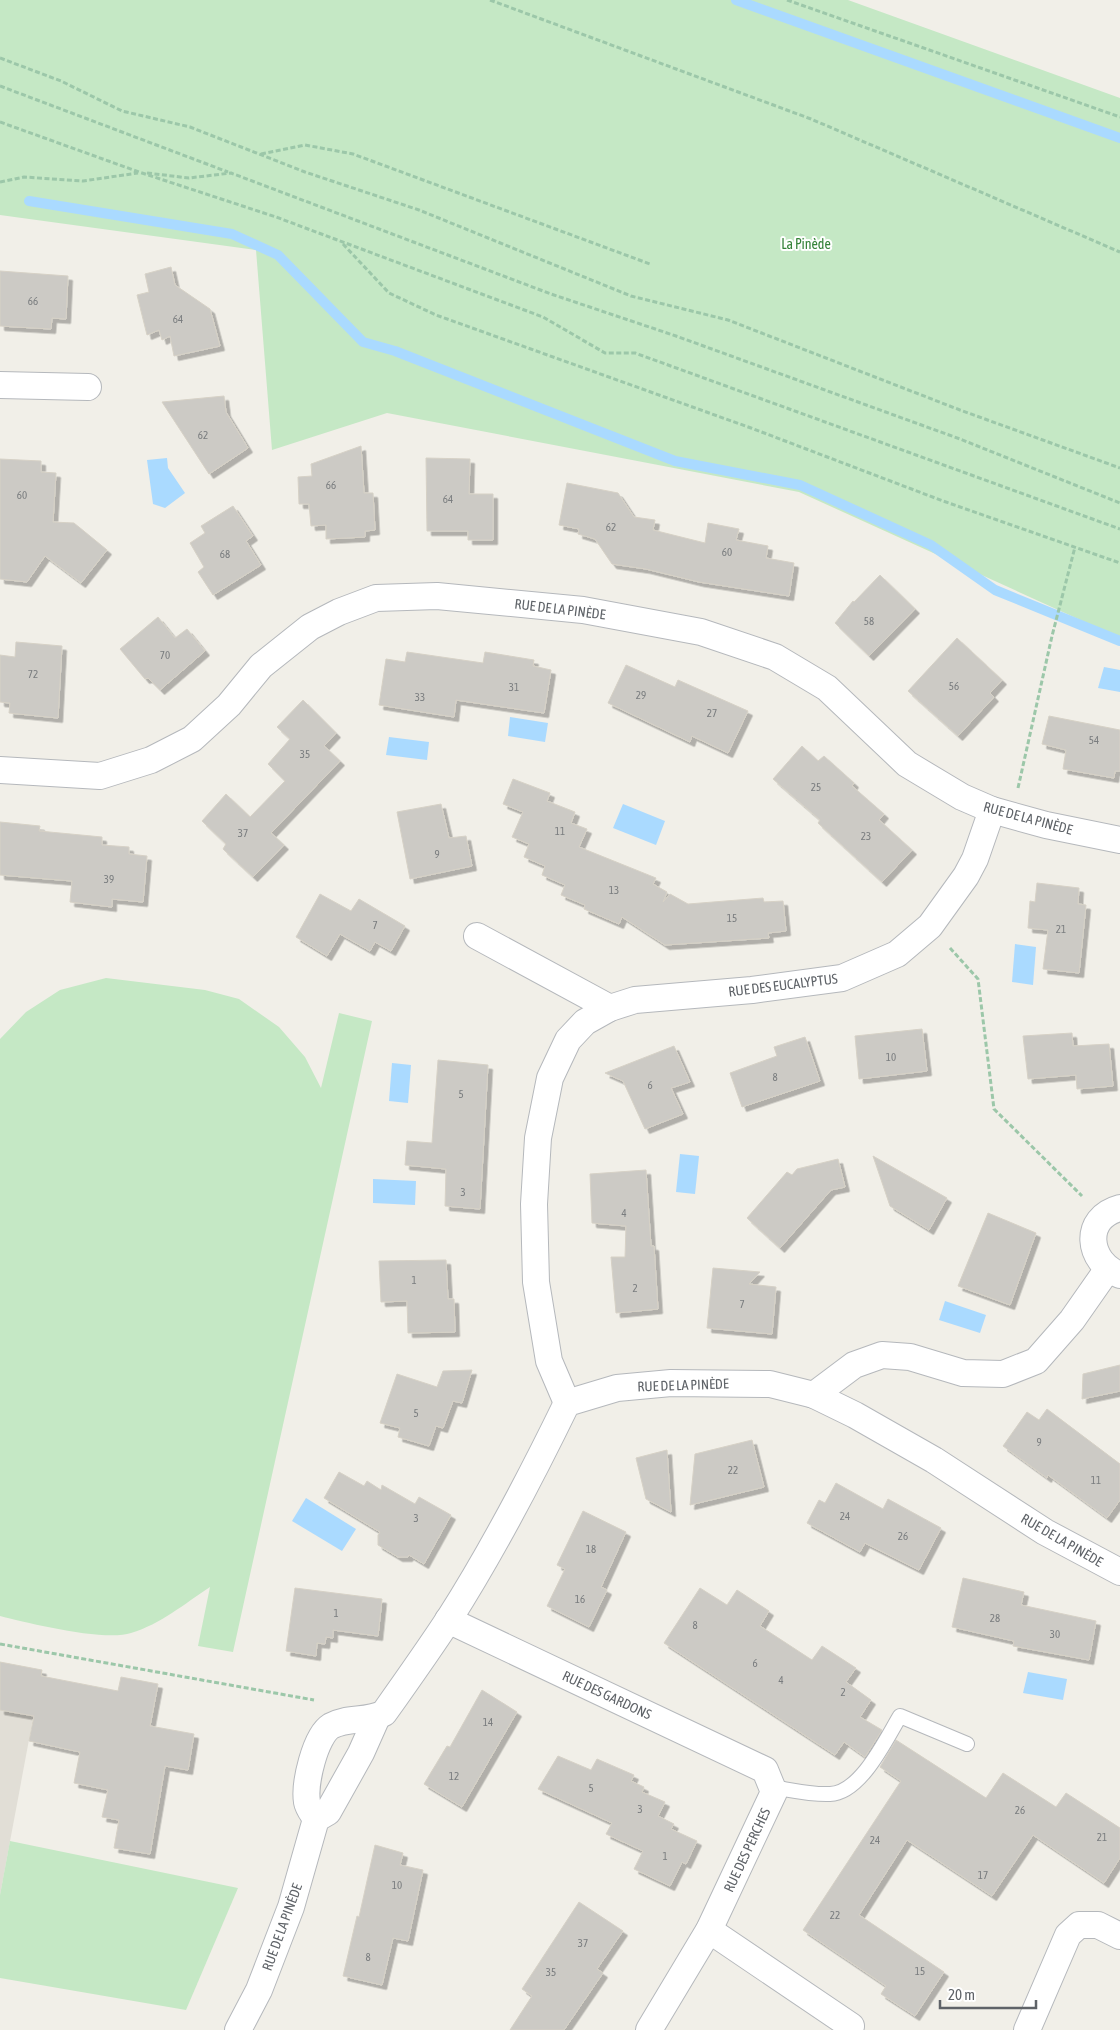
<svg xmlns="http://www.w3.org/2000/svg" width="1120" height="2030" viewBox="0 0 1120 2030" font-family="'Asap Condensed',sans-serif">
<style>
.education{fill:#e1ded6}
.green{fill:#c5e8c5}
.water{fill:#aadaff}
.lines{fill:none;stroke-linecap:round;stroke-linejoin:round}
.stream{stroke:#aadaff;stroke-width:10}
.building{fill:#cccac5;stroke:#d6d1c6;filter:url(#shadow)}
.service-casing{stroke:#b5b8bc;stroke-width:16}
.minor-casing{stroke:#b5b8bc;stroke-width:28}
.path{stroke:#9cc7a9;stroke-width:3;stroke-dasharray:5 2.5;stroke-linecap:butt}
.service{stroke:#fff;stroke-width:14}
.minor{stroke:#fff;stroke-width:26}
.labels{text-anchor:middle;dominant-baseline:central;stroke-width:4;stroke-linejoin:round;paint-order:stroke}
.number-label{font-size:11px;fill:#7a7d7f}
.park-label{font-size:14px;fill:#348238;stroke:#fff}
.street-label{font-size:14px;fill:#5f6368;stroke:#fff}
</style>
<defs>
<filter id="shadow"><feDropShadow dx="4.5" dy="4.5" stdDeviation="0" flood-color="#0004"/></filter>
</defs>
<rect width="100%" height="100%" fill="#f1efe8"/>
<polygon class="education" points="0,1662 42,1670 0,1895"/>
<g class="green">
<polygon points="0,0 848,0 1120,98 1120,638 799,492 387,413 272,450 256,250 0,215"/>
<path d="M106,978L205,990L239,999L279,1027L305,1057L321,1088L339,1013L372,1021L233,1652L198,1646L210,1587C184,1604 161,1624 131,1633C105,1642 28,1623 0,1616V1039L26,1012L60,990Z"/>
<polygon points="10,1841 238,1888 186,2010 0,1978 0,1895"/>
</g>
<g class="water">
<polygon points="167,458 168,468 185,493 165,508 153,504 147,460"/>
<polygon points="1104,667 1120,670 1120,692 1098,688"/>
<polygon points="510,717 548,723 545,742 508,736"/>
<polygon points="389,737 429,742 427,760 386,755"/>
<polygon points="623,804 665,821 656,845 613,828"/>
<polygon points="1015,944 1036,947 1033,985 1012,982"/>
<polygon points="392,1063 411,1065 408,1103 389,1101"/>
<polygon points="680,1154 699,1156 695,1194 676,1192"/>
<polygon points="373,1179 416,1181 415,1205 373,1203"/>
<polygon points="945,1301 986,1315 980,1333 939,1320"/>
<polygon points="306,1498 356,1529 342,1551 292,1521"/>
<polygon points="1028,1672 1067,1679 1063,1700 1023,1693"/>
</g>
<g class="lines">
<g class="stream">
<polyline points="736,0 1120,138"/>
<polyline points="29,201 232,234 278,255 363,342 395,351 675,461 800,485 931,545 995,590 1120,641"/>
</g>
</g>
<g class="building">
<polygon points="171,267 175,285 210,309 220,346 174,356 170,336 162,340 159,330 147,335 137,295 149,292 145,274"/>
<polygon points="0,271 68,276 66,319 52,318 51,329 0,326"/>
<polygon points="224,396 226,412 248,448 209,474 162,402"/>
<polygon points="361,446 364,493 373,493 375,530 365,531 365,537 326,539 326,525 311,526 309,504 299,504 298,477 312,476 311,464"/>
<polygon points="426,458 470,459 469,494 493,494 493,540 468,540 468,531 427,531"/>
<polygon points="0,459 41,461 41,472 56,473 53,522 74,523 107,550 81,583 45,556 27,582 0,579"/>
<polygon points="567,483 618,493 634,517 655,520 653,530 705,543 708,523 739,529 736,540 768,546 766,558 794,563 789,596 699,582 646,569 612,564 595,539 578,534 579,529 559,525"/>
<polygon points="233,506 253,536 246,541 261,565 213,595 198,572 204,567 190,543 205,533 201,526"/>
<polygon points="880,575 915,609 869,656 835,623 853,601 854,602"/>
<polygon points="158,617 175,638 187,629 205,651 160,690 148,678 145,679 120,649"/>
<polygon points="957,638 1002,680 990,693 994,697 958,736 908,691"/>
<polygon points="16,642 62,646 58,718 9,713 10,703 0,702 0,655 15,657"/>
<polygon points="407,652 483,663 485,652 534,660 533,666 551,670 544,713 456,700 454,717 379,705 386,659 405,662"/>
<polygon points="626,665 675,687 678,680 748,711 728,753 692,736 690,742 608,703"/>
<polygon points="303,700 336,733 324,746 340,761 271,833 284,845 253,877 223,849 226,844 202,821 226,794 250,817 285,781 268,764 290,739 277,727"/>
<polygon points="1049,716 1120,730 1120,771 1115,771 1114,778 1063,769 1066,750 1042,744"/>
<polygon points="802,746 818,761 824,756 854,783 852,786 884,814 879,820 912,850 882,882 818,823 820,820 773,779"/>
<polygon points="513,779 550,793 547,801 575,812 571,823 587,829 579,847 656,878 653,884 667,892 663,902 670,894 688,904 763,898 764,902 783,901 786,931 768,933 769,938 665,945 622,917 619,924 584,909 585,905 561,895 565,885 542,875 545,866 524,857 529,844 512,837 523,812 503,804"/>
<polygon points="441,804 449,838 466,836 472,866 410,879 397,812"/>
<polygon points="0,822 40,826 39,831 102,837 102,845 129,847 129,854 147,856 143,902 112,899 112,907 70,902 72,881 0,875"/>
<polygon points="1037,883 1079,888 1078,904 1086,905 1079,973 1043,969 1048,930 1028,928 1030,901 1035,902"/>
<polygon points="320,894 351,911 359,899 405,926 391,951 375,942 370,951 340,934 327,956 296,937"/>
<polygon points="922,1029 927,1071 859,1079 855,1036"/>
<polygon points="1072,1033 1073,1046 1109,1044 1113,1086 1077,1089 1076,1075 1028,1079 1023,1036"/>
<polygon points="805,1037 820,1081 742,1107 730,1073 777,1056 774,1047"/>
<polygon points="674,1046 690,1082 671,1088 683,1114 645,1129 623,1081 605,1073"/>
<polygon points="438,1060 488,1065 480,1209 445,1206 446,1169 405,1165 407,1141 432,1143"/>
<polygon points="873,1156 947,1198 929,1230 890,1206"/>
<polygon points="838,1159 845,1187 831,1190 780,1248 747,1218 787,1172 792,1175 797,1169"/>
<polygon points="646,1170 651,1246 654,1246 658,1309 616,1313 611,1257 625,1257 626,1226 592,1223 590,1174"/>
<polygon points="988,1213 1036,1233 1010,1305 958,1286"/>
<polygon points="446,1260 448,1299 454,1299 455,1332 408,1333 407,1301 381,1302 379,1261"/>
<polygon points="713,1268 760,1272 749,1284 776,1287 772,1334 707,1328"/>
<polygon points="1120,1365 1120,1391 1082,1399 1083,1374"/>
<polygon points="472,1370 462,1403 453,1401 443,1428 436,1426 429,1446 398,1437 400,1428 380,1423 397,1374 437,1387 443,1371"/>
<polygon points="1047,1409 1120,1464 1120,1500 1107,1518 1048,1475 1047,1478 1003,1446 1027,1412 1039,1420"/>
<polygon points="752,1440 764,1487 690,1505 695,1454"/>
<polygon points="667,1450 671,1512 646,1499 636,1458"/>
<polygon points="339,1472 364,1486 367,1481 381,1490 382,1485 415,1504 419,1497 451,1515 424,1564 409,1555 408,1557 398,1557 378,1545 378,1535 380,1532 324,1498"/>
<polygon points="836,1483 883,1509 888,1499 941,1528 919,1570 865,1543 860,1552 807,1523 819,1500 825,1503"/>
<polygon points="583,1511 626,1532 601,1587 607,1590 589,1627 547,1606 565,1569 557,1565"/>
<polygon points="963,1578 1024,1592 1021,1605 1096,1621 1089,1660 1013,1646 1014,1641 952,1627"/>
<polygon points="295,1588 382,1599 378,1636 333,1630 333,1638 326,1637 325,1644 317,1643 316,1656 286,1651"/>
<polygon points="700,1588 727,1605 737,1590 769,1611 760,1626 812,1660 822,1646 856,1668 846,1682 871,1700 860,1717 882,1730 865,1757 844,1742 835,1755 664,1643"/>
<polygon points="0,1662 42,1670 41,1676 118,1691 121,1677 158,1684 150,1726 194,1734 188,1770 165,1766 150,1854 114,1848 119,1820 102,1817 108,1790 74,1783 80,1752 29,1741 34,1716 0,1710"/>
<polygon points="482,1690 517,1712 462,1807 424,1784 447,1746 450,1747"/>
<polygon points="896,1740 986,1798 1003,1773 1056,1807 1066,1793 1120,1828 1120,1858 1104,1883 1033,1835 992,1896 907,1840 859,1915 944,1972 915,2016 881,1994 886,1986 803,1930 901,1781 880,1767"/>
<polygon points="558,1756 591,1770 597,1759 634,1775 631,1781 644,1787 642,1792 665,1802 658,1816 674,1824 671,1829 697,1841 686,1864 682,1862 670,1886 634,1869 643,1851 606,1834 612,1823 538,1789"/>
<polygon points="375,1845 403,1853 400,1865 423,1870 408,1941 393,1938 382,1985 343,1976 357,1916 359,1917"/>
<polygon points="579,1902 623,1931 597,1969 603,1973 564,2030 510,2030 532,1996 522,1989"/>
</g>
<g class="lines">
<g class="service-casing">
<path id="service" d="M772,1787C791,1790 812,1795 830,1794C861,1793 886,1739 900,1716L967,1744"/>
</g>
<g class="minor-casing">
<g id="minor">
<polyline points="0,385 88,387"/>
<polyline points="0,770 100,776 151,760 192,739 229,705 261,666 310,627 339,612 376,598 437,596 583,610 701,632 775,657 827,688 907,764 962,797 992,810 1046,825 1120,840"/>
<polyline points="477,936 610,1008"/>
<path d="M1120,1208C1082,1218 1087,1262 1120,1275"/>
<polyline points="814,1395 854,1365 882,1355 910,1357 963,1373 1003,1374 1036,1361 1072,1320 1107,1270"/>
<polyline points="567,1403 549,1361 536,1282 534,1204 538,1138 550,1078 568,1040 585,1022 610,1008 635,1000 752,990 842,978 897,954 930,926 966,876 975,859 992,810"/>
<polyline points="448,1620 765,1770 774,1792 709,1930 649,2030"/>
<path d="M316,1819C313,1814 308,1808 307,1802C304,1784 315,1736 331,1726C347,1717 368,1722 384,1713C406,1682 428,1651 449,1619C493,1550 531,1477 567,1403L617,1388L671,1383L770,1384L814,1395L855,1415L934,1460L1045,1532L1120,1572"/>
<polyline points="709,1930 851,2026"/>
<polyline points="238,2030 259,1990 291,1907 316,1819 328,1812 361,1753 377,1717"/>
<polyline points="1027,2030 1068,1935 1079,1925 1098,1925 1120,1936"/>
</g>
</g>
<g class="path">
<polyline points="490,0 811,119 1120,252"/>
<polyline points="787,0 1120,117"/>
<polyline points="0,58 61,81 122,111 190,127 305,172 419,210 631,296 728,320 960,410 1120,468"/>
<polyline points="0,86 228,172"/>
<polyline points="0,122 139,172 276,217 543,317 605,353 635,353 1120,529"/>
<polyline points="261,154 305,145 353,154 650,264"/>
<polyline points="147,173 189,178 231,173 551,294 676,336 960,439 1120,503"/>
<polyline points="0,182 24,177 83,181 138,173"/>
<polyline points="343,244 389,293 436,315 751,428 943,501 1120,563"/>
<polyline points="1018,788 1052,636 1075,547"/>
<polyline points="950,948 978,979 994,1109 1082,1196"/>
<polyline points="0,1644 314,1700"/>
</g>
<use href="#service" class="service"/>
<use href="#minor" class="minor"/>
</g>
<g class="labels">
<g class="number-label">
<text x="33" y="301">66</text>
<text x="178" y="319">64</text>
<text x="203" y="435">62</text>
<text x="331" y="485">66</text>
<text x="22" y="495">60</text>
<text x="448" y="499">64</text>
<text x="611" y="527">62</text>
<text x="727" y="552">60</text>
<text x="225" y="554">68</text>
<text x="869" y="621">58</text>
<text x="165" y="655">70</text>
<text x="33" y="674">72</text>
<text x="954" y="686">56</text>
<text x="514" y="687">31</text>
<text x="641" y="695">29</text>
<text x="420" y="697">33</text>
<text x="712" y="713">27</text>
<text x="1094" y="740">54</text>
<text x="305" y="754">35</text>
<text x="816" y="787">25</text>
<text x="560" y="831">11</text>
<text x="243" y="833">37</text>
<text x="866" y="836">23</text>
<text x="437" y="854">9</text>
<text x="109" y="879">39</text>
<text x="614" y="890">13</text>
<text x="732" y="918">15</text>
<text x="375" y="925">7</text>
<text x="1061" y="929">21</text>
<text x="891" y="1057">10</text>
<text x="775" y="1077">8</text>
<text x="650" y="1085">6</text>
<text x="461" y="1094">5</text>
<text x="463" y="1192">3</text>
<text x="624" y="1213">4</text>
<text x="414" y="1280">1</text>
<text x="635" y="1288">2</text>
<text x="742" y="1304">7</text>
<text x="416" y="1413">5</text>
<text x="1039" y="1442">9</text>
<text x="733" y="1470">22</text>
<text x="1096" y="1480">11</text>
<text x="845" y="1516">24</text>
<text x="416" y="1518">3</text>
<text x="903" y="1536">26</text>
<text x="591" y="1549">18</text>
<text x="580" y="1599">16</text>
<text x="336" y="1613">1</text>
<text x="995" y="1618">28</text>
<text x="695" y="1625">8</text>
<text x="1055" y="1634">30</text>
<text x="755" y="1663">6</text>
<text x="781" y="1680">4</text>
<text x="843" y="1692">2</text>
<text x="488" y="1722">14</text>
<text x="454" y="1776">12</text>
<text x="591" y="1788">5</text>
<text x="640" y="1809">3</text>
<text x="1020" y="1810">26</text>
<text x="1102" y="1837">21</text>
<text x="875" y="1840">24</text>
<text x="665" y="1856">1</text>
<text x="983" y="1875">17</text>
<text x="397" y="1885">10</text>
<text x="835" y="1915">22</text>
<text x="583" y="1943">37</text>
<text x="368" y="1957">8</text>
<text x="920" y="1971">15</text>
<text x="551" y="1972">35</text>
</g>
<g class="park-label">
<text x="806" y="244">La Pinède</text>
</g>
<g class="street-label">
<text transform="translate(560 609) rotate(7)">RUE DE LA PINÈDE</text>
<text transform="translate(1028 818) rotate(15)">RUE DE LA PINÈDE</text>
<text transform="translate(783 985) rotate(-7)">RUE DES EUCALYPTUS</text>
<text transform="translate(683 1385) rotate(-2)">RUE DE LA PINÈDE</text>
<text transform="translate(1062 1540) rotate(30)">RUE DE LA PINÈDE</text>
<text transform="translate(607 1695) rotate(25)">RUE DES GARDONS</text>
<text transform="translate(747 1850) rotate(-65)">RUE DES PERCHES</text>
<text transform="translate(282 1927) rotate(-70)">RUE DE LA PINÈDE</text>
</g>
</g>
<path d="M940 2000v8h96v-8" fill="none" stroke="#5f6368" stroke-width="2.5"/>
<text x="948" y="2000" font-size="15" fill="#5f6368" stroke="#ffffff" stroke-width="4" paint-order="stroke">20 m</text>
</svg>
